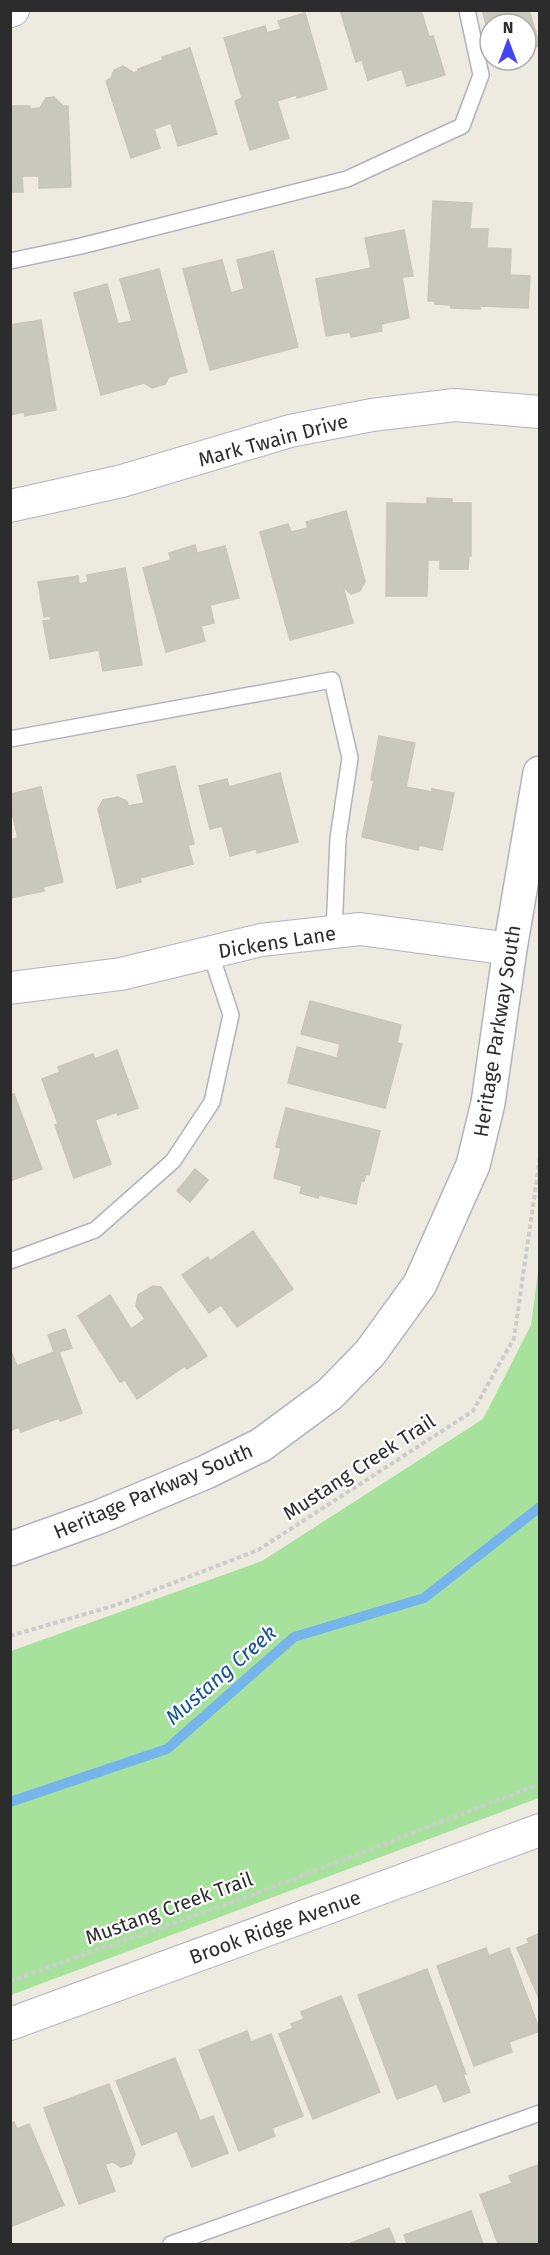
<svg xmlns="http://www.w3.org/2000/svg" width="550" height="2255" viewBox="0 0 550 2255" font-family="'Fira Sans',sans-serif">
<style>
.green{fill:#a7e29d}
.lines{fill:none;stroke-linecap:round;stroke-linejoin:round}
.stream{stroke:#75b5ec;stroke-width:10}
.building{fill:#c9c8bd;stroke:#c9c6b8;stroke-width:1.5}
.lane-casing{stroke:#b2b2bf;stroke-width:18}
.street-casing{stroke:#b2b2bf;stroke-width:34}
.secondary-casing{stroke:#b2b2bf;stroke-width:36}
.path{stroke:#ccc;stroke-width:4;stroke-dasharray:4.5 3;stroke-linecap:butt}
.lane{stroke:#fff;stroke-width:15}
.street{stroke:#fff;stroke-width:32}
.secondary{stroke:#fff;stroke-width:33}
.labels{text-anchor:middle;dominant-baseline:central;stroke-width:4.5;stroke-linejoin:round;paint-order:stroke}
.street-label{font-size:20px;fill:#2c2c2c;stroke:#fff}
.water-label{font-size:21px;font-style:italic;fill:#11509b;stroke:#fff}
</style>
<rect width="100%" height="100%" fill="#edeadf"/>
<polygon class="green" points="539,1264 539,1798 11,1995 11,1651 262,1561 483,1419 531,1325"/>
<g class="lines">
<polyline class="stream" points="10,1802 167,1749 294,1637 424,1598 540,1507"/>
</g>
<g class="building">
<polygon points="340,10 421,10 429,37 433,36 445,75 407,86 402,69 368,80 362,60 356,62"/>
<polygon points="482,10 529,10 540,46 526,50 526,24 486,24"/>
<polygon points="305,13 327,89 297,98 296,95 277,101 289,138 250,150 235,101 242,98 224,38 265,26 267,33 281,29 278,21"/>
<polygon points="190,48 217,134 178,146 171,123 154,129 160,148 131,158 106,81 111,78 114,70 123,66 134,73 138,71 138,69 163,60 162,57"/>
<polygon points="54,97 63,106 68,106 71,187 39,188 39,176 22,176 23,192 10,192 10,106 30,106 30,109 40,108 46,98"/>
<polygon points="433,201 472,203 470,229 488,229 487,248 511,249 510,275 530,276 528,308 480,306 480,309 451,308 451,305 435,304 435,301 428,301"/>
<polygon points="404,230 413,276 402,277 409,318 381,324 382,331 351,337 350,332 326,336 316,279 371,268 365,238"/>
<polygon points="273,251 298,347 210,370 183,269 222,260 231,293 244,289 237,260"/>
<polygon points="159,269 187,372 169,377 165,384 152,388 144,383 101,395 74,293 107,284 118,324 132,321 120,279"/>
<polygon points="41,320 56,410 25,416 24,412 10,415 10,325"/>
<polygon points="427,498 452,499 452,503 471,503 471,556 469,556 468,569 440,569 440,560 428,560 427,596 386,596 387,503 427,504"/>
<polygon points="346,511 365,581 360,591 351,594 343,587 353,623 290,640 260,532 288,524 291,532 308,528 306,522"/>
<polygon points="195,545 197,553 225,546 239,598 210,605 214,623 201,626 205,641 166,652 143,568 171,560 169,553"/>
<polygon points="125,568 142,665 103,671 99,650 50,659 43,621 51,620 50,616 44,617 38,582 78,576 79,584 88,582 87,575"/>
<polygon points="379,736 415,743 406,787 432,792 432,789 454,793 442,850 419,845 418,850 362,837 374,780 371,780"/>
<polygon points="175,766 194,844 188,845 193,864 140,878 141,882 117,888 98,809 103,800 118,797 127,801 128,806 144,803 137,775"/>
<polygon points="280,773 298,842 257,853 256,849 230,856 222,826 210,829 199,786 227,779 229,787"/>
<polygon points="41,787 63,882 43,887 44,891 10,898 10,840 18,838 10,804 10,794"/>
<polygon points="310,1001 401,1025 397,1043 402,1044 385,1108 288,1083 297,1047 337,1058 340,1044 301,1034"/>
<polygon points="117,1050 138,1108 118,1115 117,1112 95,1120 111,1164 74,1178 55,1125 58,1124 42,1079 60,1072 58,1067 93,1054 95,1059"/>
<polygon points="14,1094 42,1169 10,1181 10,1095"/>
<polygon points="286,1108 380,1131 369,1175 366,1174 364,1181 361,1181 356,1204 319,1195 318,1198 300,1193 302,1186 274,1178 281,1148 276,1147"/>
<polygon points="195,1169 208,1180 190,1202 177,1191"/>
<polygon points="253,1231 293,1289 237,1327 221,1305 209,1313 182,1275 208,1257 210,1261"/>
<polygon points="153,1286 161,1287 207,1356 187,1369 185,1366 137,1399 125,1380 120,1382 78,1316 110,1295 131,1329 145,1319 136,1306 138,1295"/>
<polygon points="65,1329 72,1348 59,1352 82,1413 60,1421 59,1418 21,1432 19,1427 10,1431 10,1349 17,1366 54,1352 48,1335"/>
<polygon points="540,1933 540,2001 517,1948 529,1943 527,1939"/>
<polygon points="486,1948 489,1956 509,1948 540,2031 509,2042 512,2052 474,2066 437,1966"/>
<polygon points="427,1969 466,2074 463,2074 470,2092 444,2102 437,2084 397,2099 358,1995"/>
<polygon points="341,1996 380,2092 313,2119 279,2034 293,2028 291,2024 304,2019 301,2012"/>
<polygon points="247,2031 251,2042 271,2034 303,2116 272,2128 275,2136 239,2151 199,2050"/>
<polygon points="175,2058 200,2121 213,2116 228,2153 192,2167 177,2131 142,2145 116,2081"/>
<polygon points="109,2084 135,2154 131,2164 121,2167 113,2162 105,2164 115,2191 79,2204 44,2108"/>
<polygon points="14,2122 17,2129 29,2124 64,2205 10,2227 10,2124"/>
<polygon points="540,2164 540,2244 498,2244 480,2195 512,2183 509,2176"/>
<polygon points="471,2211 483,2244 407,2244 404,2235"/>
<polygon points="389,2228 396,2244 349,2244"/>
</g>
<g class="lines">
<g class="lane-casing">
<g id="lane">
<polyline points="10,261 81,246 347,179 462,126 481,75 467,10"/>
<polyline points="10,739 332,680 350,758 338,838 334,932"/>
<polyline points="10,1261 95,1230 173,1161 212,1102 231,1015 210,952"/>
<polyline points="171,2244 540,2113"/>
</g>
</g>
<g class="street-casing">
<g id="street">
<polyline points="10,11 13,10"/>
<polyline points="10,506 122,481 290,431 372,415 455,405 540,412"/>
<polyline points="10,988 121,974 261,940 360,929 510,949"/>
<polyline points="10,2024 540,1830"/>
</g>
</g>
<g class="secondary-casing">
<polyline id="secondary" points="10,1549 99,1517 206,1472 261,1445 330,1394 370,1353 420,1284 473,1165 488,1103 510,949 540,773"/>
</g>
<g class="path">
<polyline points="10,1636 116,1605 258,1550 473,1411 514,1338 540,1157"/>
<polyline points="10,1981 244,1898 540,1784"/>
</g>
<use href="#lane" class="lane"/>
<use href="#street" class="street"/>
<use href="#secondary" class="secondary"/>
</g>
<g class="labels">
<g class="street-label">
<text transform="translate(273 440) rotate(-15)">Mark Twain Drive</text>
<text transform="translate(277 942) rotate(-9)">Dickens Lane</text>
<text transform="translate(497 1031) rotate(-81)">Heritage Parkway South</text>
<text transform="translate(359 1467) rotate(-33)">Mustang Creek Trail</text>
<text transform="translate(153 1491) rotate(-23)">Heritage Parkway South</text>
<text transform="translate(169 1908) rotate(-20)">Mustang Creek Trail</text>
<text transform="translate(275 1927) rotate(-20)">Brook Ridge Avenue</text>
</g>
<g class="water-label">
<text transform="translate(221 1675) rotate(-41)">Mustang Creek</text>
</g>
</g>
<rect width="550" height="2255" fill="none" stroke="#2c2c2c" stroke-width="24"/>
<g transform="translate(508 42)"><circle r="28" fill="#ffffff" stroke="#ababab" stroke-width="1.5"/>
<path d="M0-4.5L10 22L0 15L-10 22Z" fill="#4543f6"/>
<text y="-9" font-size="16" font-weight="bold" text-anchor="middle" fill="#2c2c2c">N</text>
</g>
</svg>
